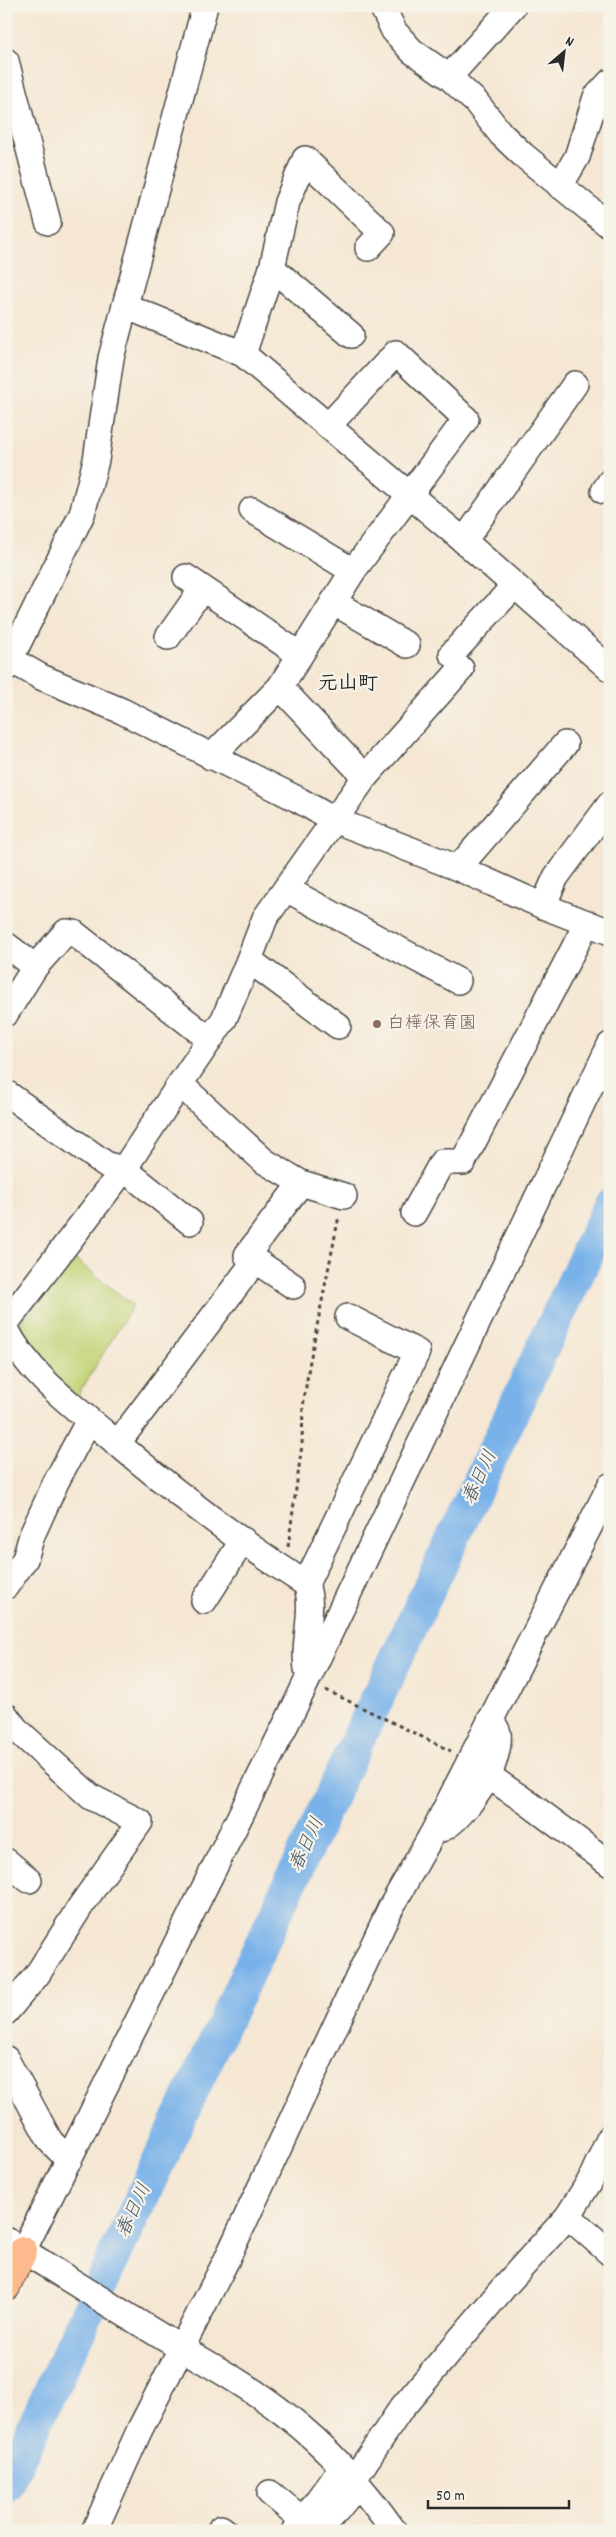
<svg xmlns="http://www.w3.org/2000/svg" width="616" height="2537" viewBox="0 0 616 2537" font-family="Dekko,'Klee One',sans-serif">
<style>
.green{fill:#c1d376;stroke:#767f50}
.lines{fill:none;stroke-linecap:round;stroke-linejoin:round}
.river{stroke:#79b2e9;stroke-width:34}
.minor-casing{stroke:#494744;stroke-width:28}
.major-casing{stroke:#494744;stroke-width:30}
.path{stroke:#494744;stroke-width:3;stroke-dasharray:4 4;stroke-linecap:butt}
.minor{stroke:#fff;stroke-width:25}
.major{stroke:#fcba8e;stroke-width:28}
.education-dot{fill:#8d6e63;stroke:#f7f3e8;stroke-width:2}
.labels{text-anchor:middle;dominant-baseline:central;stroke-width:4.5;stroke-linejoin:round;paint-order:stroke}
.education-label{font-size:18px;fill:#785e54;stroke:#f7f3e8;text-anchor:start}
.water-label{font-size:19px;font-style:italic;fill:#425464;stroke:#f7f3e8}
.quarter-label{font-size:20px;font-weight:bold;fill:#2b2b2b;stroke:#f7f3e8}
</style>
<rect width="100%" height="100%" fill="#f7f3e8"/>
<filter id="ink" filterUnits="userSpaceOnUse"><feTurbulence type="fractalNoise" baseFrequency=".02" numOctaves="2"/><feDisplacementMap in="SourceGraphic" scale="10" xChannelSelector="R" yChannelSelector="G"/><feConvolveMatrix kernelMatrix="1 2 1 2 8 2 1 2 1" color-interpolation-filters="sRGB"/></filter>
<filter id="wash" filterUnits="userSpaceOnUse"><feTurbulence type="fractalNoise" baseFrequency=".0096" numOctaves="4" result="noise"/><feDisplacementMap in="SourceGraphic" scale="20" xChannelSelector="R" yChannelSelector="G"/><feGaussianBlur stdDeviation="1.12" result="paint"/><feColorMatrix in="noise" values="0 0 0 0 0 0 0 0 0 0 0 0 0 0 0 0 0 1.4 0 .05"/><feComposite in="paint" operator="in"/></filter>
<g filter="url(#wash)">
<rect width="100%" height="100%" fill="#f5e7d3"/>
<polygon class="green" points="71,1256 133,1305 77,1397 20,1343 19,1325"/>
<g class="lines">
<polyline class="river" points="6,2485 610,1205"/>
</g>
</g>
<g filter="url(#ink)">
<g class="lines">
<g class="minor-casing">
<g id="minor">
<polyline points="382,6 394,31 412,51 449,77 476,102 501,134 523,155 610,226"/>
<polyline points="6,61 48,222"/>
<polyline points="449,77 513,6"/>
<polyline points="560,186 577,157 596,97 610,82"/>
<polyline points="272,268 351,335"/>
<polyline points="125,306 243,354 464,541 610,669"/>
<polyline points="243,354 272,268 287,202 305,159 382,233 368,248"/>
<polyline points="604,491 610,482"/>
<polyline points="252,510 353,571"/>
<polyline points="464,541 575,384"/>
<polyline points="186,577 300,655"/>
<polyline points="333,602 407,645"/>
<polyline points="168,637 202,589"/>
<polyline points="452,654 514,586"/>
<polyline points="11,660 41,677 122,711 297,799 334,820 458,868 543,906 610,932"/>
<polyline points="6,668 82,514 96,460 111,358 205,6"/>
<polyline points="280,687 365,777"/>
<polyline points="211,757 280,687 353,571 466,419 396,353 328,426"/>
<polyline points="458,868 565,744"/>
<polyline points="286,889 458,981"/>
<polyline points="543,906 556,877 610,804"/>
<polyline points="6,945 35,967"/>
<polyline points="249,960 224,1019 180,1084 264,1161 301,1183 344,1196"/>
<polyline points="6,1013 35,967 66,932 74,933 209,1039"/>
<polyline points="338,1026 249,960 265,918 365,777 461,669"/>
<polyline points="6,1093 107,1165 124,1169 190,1222"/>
<polyline points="414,1213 442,1162 463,1162 587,923"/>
<polyline points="293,1286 247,1255 301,1183"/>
<polyline points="6,1323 124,1169 180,1084"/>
<path d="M6,1329C28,1373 68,1402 105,1433C169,1488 236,1539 306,1584C316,1611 301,1644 308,1674"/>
<polyline points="117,1444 255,1261"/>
<polyline points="306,1584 417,1352 348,1317"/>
<polyline points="6,1586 25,1559 32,1535 56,1482 89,1420"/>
<polyline points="204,1601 243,1540"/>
<polyline points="6,1716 16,1729 91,1797 140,1822 80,1907 37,1975 6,2012"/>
<polyline points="488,1778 496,1781 528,1803 610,1864"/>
<path d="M441,1829C455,1825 480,1791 487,1778C493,1767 500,1745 498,1733C497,1728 493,1724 490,1720"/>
<polyline points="6,1861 29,1880"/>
<polyline points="6,2059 50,2141 69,2160"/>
<polyline points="568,2216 610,2253"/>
<path d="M6,2240C59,2273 111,2306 164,2338C205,2362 248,2385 286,2415C327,2447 364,2488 394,2531"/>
<polyline points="23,2251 295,1706 610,1045"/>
<polyline points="270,2493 303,2520"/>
<polyline points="221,2528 225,2531"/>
<polyline points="94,2531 140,2429 226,2261 390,1909 434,1831 610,1486"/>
<polyline points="295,2531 342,2467"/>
<polyline points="320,2531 347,2498 354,2479 401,2409 504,2287 568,2216 590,2181 610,2137"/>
</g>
</g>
<g class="major-casing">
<polyline id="major" points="6,2287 23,2251"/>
</g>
<g class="path">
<polyline points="288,1547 302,1445 303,1407 309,1366 339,1216"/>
<polyline points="326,1690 451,1751"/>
</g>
<use href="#minor" class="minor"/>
<use href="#major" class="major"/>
</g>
</g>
<circle class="education-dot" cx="377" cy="1024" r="5"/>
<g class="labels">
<g class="education-label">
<text x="387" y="1024">白樺保育園</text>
</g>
<g class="water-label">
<text transform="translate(481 1478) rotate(-65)">春日川</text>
<text transform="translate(308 1845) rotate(-65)">春日川</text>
<text transform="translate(135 2211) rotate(-65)">春日川</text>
</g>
<g class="quarter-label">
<text x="348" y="685">元山町</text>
</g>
</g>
<rect width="616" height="2537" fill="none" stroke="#f7f3e8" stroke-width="25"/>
<g transform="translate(564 52) rotate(28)" stroke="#f7f3e8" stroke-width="4" paint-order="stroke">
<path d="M0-4L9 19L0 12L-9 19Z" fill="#2b2b2b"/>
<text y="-8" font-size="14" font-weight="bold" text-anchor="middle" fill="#2b2b2b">N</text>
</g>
<path d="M428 2500v8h141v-8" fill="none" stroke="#2b2b2b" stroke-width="2.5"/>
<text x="436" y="2500" font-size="15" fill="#2b2b2b" stroke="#f7f3e8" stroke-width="4" paint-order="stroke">50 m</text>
</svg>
